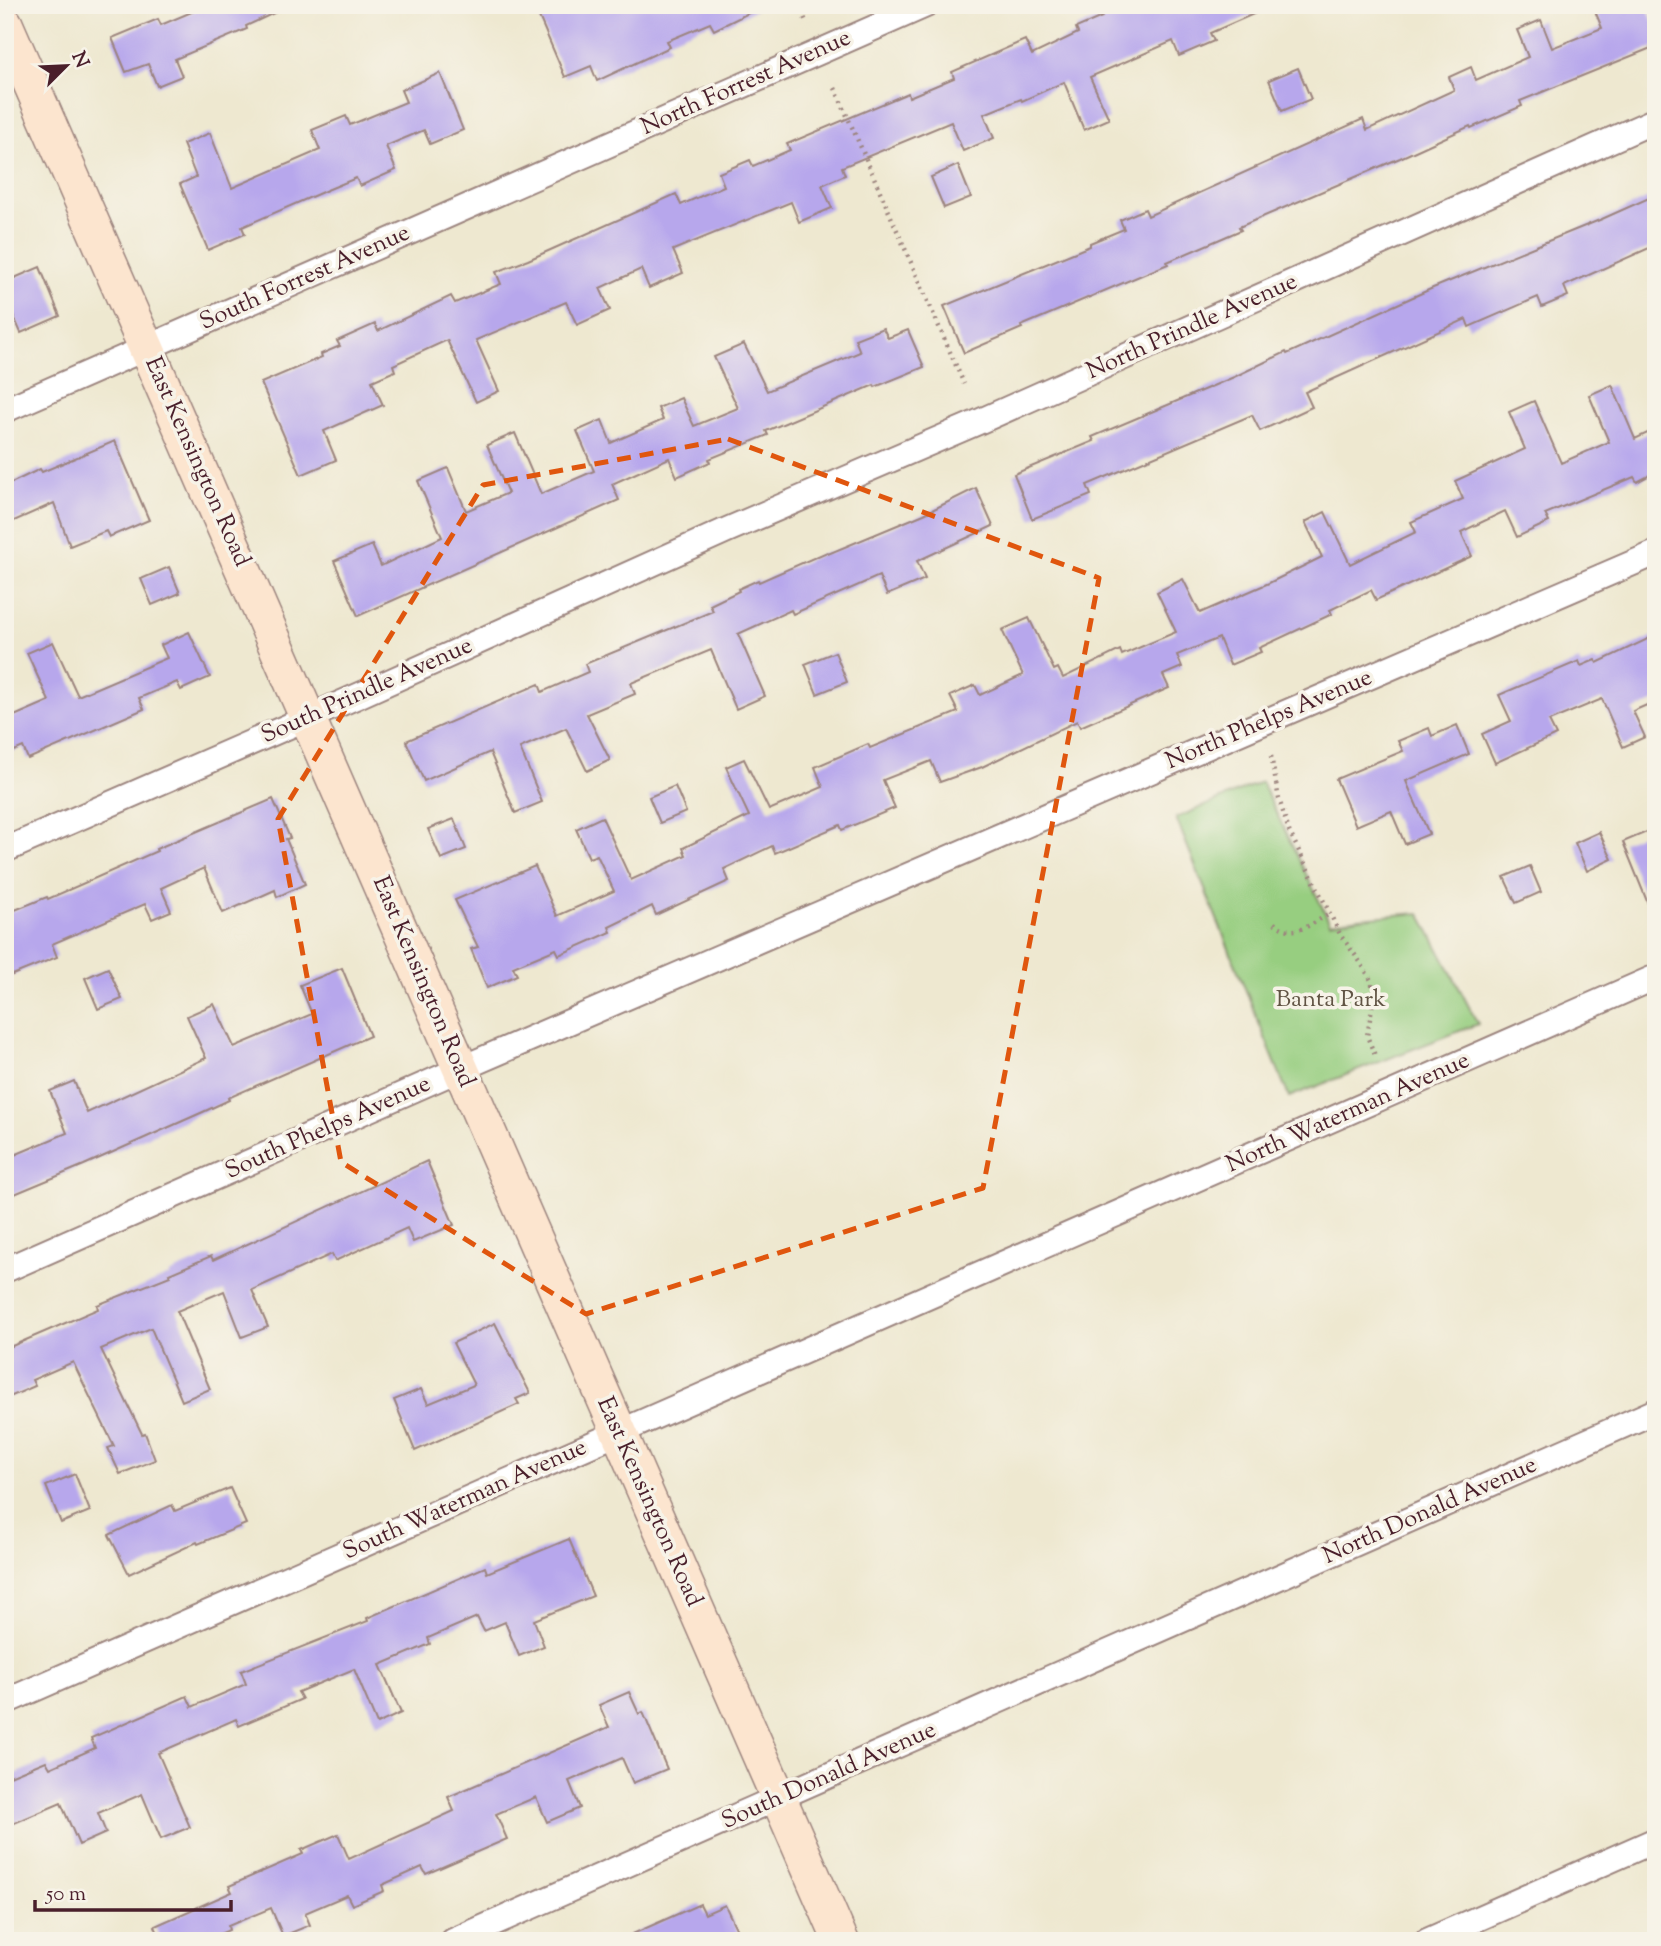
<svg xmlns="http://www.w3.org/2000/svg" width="1661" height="1946" viewBox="0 0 1661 1946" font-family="'Sorts Mill Goudy',serif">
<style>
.green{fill:#97ce80;stroke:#707656;stroke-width:2}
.building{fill:#b7a7ec}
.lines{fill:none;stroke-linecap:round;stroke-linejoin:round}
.minor-casing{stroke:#9c847e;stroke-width:28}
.secondary-casing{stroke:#9c847e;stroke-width:38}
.path{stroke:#9c847e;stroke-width:4.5;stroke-dasharray:2 5;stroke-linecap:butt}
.minor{stroke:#fff;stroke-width:24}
.secondary{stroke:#fce5cf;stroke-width:35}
.marked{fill:none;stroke:#e0560e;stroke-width:5;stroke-dasharray:14 9;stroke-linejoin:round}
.labels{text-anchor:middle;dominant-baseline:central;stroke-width:7;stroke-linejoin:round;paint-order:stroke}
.street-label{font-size:24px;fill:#4a1f2b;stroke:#f7f3e8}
.park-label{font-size:24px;fill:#615444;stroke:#f7f3e8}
</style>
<rect width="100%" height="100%" fill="#f7f3e8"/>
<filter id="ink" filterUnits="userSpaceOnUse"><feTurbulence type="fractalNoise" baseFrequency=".0143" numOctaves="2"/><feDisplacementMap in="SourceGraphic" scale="14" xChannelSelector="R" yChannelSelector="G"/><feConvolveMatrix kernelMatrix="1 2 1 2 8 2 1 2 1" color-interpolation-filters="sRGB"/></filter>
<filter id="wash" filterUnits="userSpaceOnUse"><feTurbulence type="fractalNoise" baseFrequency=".00686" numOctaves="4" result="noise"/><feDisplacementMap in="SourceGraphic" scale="28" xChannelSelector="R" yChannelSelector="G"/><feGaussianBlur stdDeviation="1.57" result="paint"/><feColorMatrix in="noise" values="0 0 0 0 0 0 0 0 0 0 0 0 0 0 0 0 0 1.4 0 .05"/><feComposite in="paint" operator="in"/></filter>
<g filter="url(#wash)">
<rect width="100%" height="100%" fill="#eee8d0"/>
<polygon class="green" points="1261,782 1330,923 1359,918 1420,913 1478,1024 1289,1097 1176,818"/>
<g id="blocks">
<g class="building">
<polygon points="208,5 291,5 246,26 247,29 175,59 182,76 157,86 148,64 126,72 112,38 158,19 161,25"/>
<polygon points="534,5 765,5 714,30 710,23 667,41 670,47 597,81 591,66 565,77"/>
<polygon points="1111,5 1274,5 1210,33 1214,41 1179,56 1173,41 1090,77 1109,119 1084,130 1064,82 1022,101 1021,99 984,114 994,138 963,151 951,122 842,167 845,175 822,185 832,208 799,222 791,202 673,250 683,273 649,288 641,269 600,288 610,310 577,325 566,302 476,340 499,391 476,402 447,340 393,365 395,371 372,381 383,405 324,431 336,460 301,475 261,383 322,357 321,354 340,346 337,341 375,324 378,331 451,296 455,303 501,284 496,272 528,260 676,194 681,205 724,186 719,173 750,160 753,166 790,150 787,144 908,93 909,97 954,78 952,72 1025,40 1032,55 1078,33 1076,28 1102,17 1099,10"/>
<polygon points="1609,5 1646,5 1656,29 1656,46 1520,101 1522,106 1471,128 1470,126 1400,158 1239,227 1241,230 1167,262 1168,264 1021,326 1022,328 964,353 944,306 1090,246 1090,243 1124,229 1120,220 1145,209 1148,216 1363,119 1367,130 1454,90 1449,77 1471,67 1476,80 1528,57 1517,30 1541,20 1552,48 1602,28 1595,11"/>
<polygon points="1298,68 1311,99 1282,111 1269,80"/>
<polygon points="440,73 463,130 430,144 424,130 386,146 396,170 360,186 356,178 327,190 242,227 245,234 208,250 180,184 196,177 183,144 210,133 232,188 320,150 312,130 346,116 350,125 406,102 401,90"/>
<polygon points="958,165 971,197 944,208 931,177"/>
<polygon points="1651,197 1656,209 1656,224 1649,227 1656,245 1564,286 1568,296 1542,307 1538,297 1469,327 1466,319 1305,392 1312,407 1260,431 1252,415 1087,485 1091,495 1032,519 1014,474 1094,441 1092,437 1234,377 1286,352 1287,354 1433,288 1602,219"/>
<polygon points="40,267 60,316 21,333 5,296 5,282"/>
<polygon points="883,328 888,338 908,330 924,367 875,387 874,385 766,431 768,435 709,459 710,462 677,477 669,458 612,484 619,500 358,616 334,561 372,545 381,566 442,537 418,481 448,468 466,511 508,493 487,445 515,433 541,494 594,471 577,431 602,420 611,443 663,420 658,408 681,398 694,426 738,408 714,357 744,344 767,391 860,352 855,339"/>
<polygon points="1612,385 1635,439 1656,429 1656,472 1637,482 1634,477 1545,514 1549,522 1517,537 1505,511 1461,532 1472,556 1376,600 1371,590 1330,610 1332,614 1259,648 1261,652 1230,665 1219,638 1177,655 1182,667 1163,675 1169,688 1080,727 1077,721 982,767 940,782 931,761 883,780 895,808 842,830 840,825 775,853 772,846 724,869 729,881 656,915 652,906 609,927 611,932 559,955 556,949 513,967 517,975 487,988 471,949 478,947 455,900 535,866 557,916 614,891 597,855 589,858 576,829 602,817 631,880 686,855 683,848 749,816 726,767 744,759 769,810 823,787 815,767 868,744 870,748 958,712 950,696 975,685 980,695 1023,675 1002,630 1029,618 1054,670 1058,668 1063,678 1120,650 1122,655 1176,632 1157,592 1183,579 1200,613 1269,583 1322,557 1305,522 1325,512 1350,564 1416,532 1411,522 1463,499 1455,481 1525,449 1509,412 1534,401 1561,463 1609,442 1589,395"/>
<polygon points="115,441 149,520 109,537 106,531 70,546 54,503 5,525 5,486 40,469 42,472"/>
<polygon points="976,488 993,526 917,561 925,579 887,595 879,576 793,614 791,610 738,634 765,696 736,709 711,650 631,683 635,694 587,714 610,760 587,771 566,728 520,748 542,802 515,813 490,752 424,781 406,741 539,684 542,692 588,672 585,664 713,611 710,605 739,591 738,589 758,580 759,582 827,552 828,554 924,514"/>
<polygon points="169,567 180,593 152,605 141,579"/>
<polygon points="189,632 210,677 181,690 177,682 139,698 144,709 28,759 23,747 5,755 5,720 49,701 27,653 53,642 78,696 167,658 161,645"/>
<polygon points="1656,635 1656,701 1633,711 1645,737 1623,747 1602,699 1549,721 1556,735 1495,763 1482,734 1511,721 1499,695 1579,661 1581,666 1595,660 1597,663"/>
<polygon points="835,652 847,682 817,694 805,664"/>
<polygon points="1457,725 1469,754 1406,781 1429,834 1405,844 1391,811 1356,826 1336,779 1403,751 1398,741 1429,728 1432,736"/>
<polygon points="675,786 686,812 660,823 649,797"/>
<polygon points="273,799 290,838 286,839 305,884 277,897 275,890 223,913 204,868 161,888 171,911 152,919 145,904 52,944 57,957 5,978 5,914 47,897 48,899 157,851 156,849"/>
<polygon points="454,819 466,849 441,859 428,829"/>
<polygon points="1656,828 1656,921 1655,921 1623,842"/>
<polygon points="1599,832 1612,859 1587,871 1575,843"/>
<polygon points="1530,866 1541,892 1516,903 1504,877"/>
<polygon points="108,968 122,999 98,1009 85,978"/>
<polygon points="342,968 370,1036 228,1098 229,1100 203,1112 84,1165 5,1198 5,1159 67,1133 50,1091 74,1081 87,1113 206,1058 187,1016 214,1004 234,1047 312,1014 300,985"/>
<polygon points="427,1161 454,1225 413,1242 407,1228 335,1261 332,1254 252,1290 268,1327 242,1337 224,1291 177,1311 210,1389 182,1401 151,1328 101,1349 142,1434 145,1433 155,1460 120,1474 108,1448 114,1446 73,1362 32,1380 35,1386 5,1399 5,1349 98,1309 97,1305 170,1276 169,1274 211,1256 213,1260"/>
<polygon points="495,1323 530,1393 516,1399 519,1404 415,1451 394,1400 421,1389 428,1404 474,1385 453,1343"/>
<polygon points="75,1474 90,1511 61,1523 46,1486"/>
<polygon points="230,1488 246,1524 198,1544 197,1542 129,1574 109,1535 172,1505 175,1511"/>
<polygon points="569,1539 593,1596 534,1620 544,1646 519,1656 505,1622 484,1631 477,1617 428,1638 430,1644 380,1665 401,1713 377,1724 354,1669 298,1692 302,1699 239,1726 236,1719 158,1753 190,1827 161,1839 142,1794 98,1813 106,1833 79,1845 61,1803 5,1827 5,1778 46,1761 50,1768 95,1748 91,1738 187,1696 192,1707 246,1684 241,1671 368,1621 367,1618 485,1567 487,1573"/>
<polygon points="629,1692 639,1714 643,1712 667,1769 633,1783 622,1758 569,1781 580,1808 547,1822 536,1797 496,1814 507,1839 426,1874 422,1867 382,1885 384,1891 352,1905 347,1895 305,1913 310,1925 283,1936 271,1908 228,1926 229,1930 204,1941 161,1941 155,1926 232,1892 229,1886 303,1854 301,1850 338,1834 349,1859 454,1811 448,1797 609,1727 599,1705"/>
<polygon points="700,1904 705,1914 725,1905 742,1941 617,1941"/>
</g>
</g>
</g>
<g filter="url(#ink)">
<use href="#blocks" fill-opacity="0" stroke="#9c847e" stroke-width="2"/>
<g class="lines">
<g class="minor-casing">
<g id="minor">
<polyline points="5,410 926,5"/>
<polyline points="5,850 360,695 727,530 976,423 1656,120"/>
<polyline points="5,1270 460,1069 1656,553"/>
<polyline points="5,1702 1656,977"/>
<polyline points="453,1941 1656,1411"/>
<polyline points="1427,1941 1656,1840"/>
</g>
</g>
<g class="secondary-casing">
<polyline id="secondary" points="5,24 841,1941"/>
</g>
<g class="path">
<polyline points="799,5 807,24"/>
<polyline points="835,88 964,384"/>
<polyline points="1271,756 1279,799 1289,831 1341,936 1361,963 1372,982 1373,1002 1367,1036 1376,1058"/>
<path d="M1274,923C1296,939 1308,925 1330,914"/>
</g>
<use href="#minor" class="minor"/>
<use href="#secondary" class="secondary"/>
</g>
</g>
<path class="marked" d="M728,439L1099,578L983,1188L586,1314L341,1162L278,819L483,485Z"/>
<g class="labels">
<g class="street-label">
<text transform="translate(746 83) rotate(-24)">North Forrest Avenue</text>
<text transform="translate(305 278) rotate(-24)">South Forrest Avenue</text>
<text transform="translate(1192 327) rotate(-24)">North Prindle Avenue</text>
<text transform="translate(197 462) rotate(66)">East Kensington Road</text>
<text transform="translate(367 691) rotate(-24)">South Prindle Avenue</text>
<text transform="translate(1269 720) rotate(-23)">North Phelps Avenue</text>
<text transform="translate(423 982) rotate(67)">East Kensington Road</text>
<text transform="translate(1348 1113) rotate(-24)">North Waterman Avenue</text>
<text transform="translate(328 1128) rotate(-24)">South Phelps Avenue</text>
<text transform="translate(465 1500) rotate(-24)">South Waterman Avenue</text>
<text transform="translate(649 1502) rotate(66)">East Kensington Road</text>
<text transform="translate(1430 1511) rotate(-24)">North Donald Avenue</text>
<text transform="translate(829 1776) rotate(-24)">South Donald Avenue</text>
</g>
<g class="park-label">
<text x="1331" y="1000">Banta Park</text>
</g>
</g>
<rect width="1661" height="1946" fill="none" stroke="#f7f3e8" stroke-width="28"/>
<g transform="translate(66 66) rotate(66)" stroke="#f7f3e8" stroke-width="5" paint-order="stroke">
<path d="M0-5L12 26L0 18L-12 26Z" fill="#4a1f2b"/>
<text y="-10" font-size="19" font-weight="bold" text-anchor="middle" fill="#4a1f2b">N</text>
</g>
<path d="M35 1900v10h196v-10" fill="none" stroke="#4a1f2b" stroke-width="3.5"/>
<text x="46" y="1900" font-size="21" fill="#4a1f2b" stroke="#f7f3e8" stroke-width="5" paint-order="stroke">50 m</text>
</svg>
